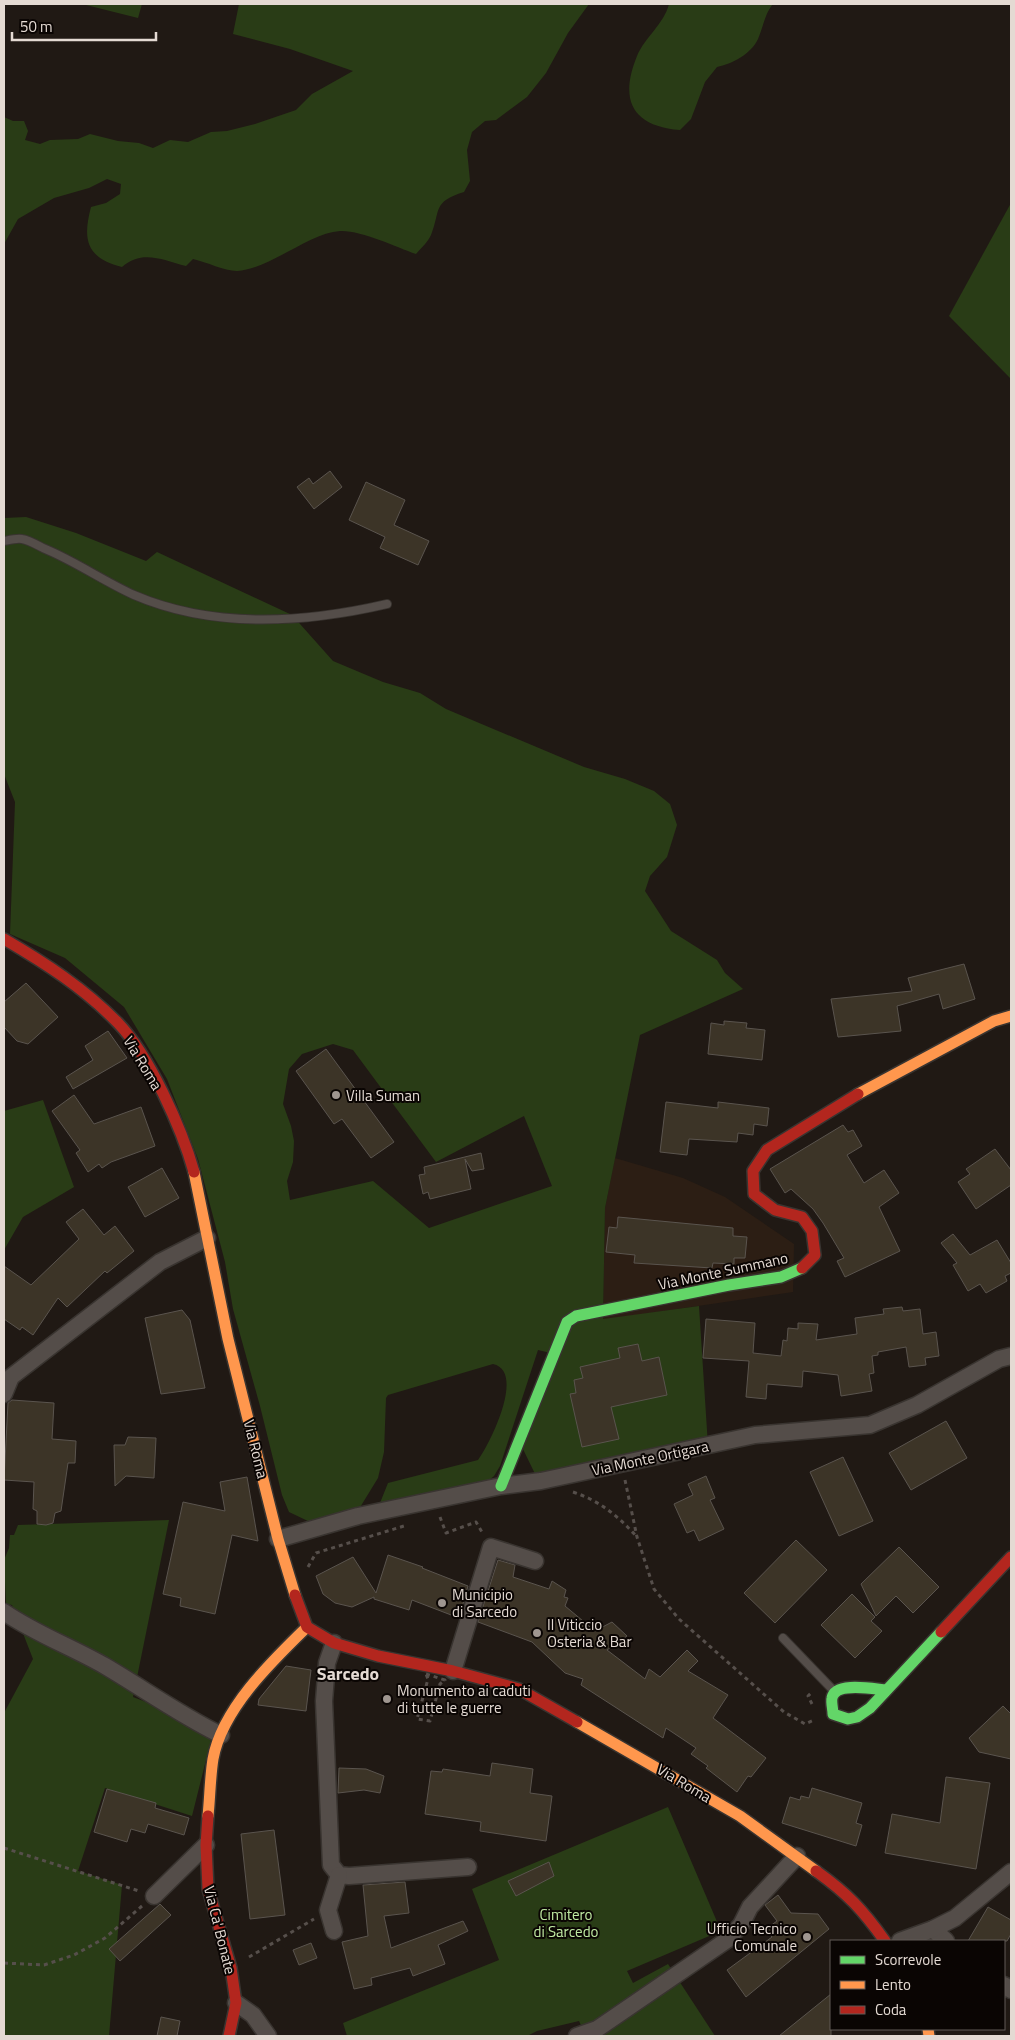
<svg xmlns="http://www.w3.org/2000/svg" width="1015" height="2040" viewBox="0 0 1015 2040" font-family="'Titillium Web',sans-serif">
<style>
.industrial{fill:#2c1e14}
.green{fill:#293c16;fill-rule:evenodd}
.building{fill:#3c3427;stroke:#5a544e}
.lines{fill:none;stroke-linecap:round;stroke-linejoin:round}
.lane-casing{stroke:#393430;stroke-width:10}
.street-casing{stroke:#393430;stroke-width:19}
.fast-casing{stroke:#393430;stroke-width:14}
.slow-casing{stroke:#393430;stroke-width:14}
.jam-casing{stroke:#393430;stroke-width:14}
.path{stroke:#564f4b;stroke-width:3;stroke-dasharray:4 4;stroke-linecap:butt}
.lane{stroke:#544d49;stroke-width:8}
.street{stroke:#544d49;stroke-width:16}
.fast{stroke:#63d668;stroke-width:11}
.slow{stroke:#ff974d;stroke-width:11}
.jam{stroke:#b3261e;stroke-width:11}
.poi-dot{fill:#9f9690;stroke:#0a0503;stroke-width:2}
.labels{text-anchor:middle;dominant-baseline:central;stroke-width:4;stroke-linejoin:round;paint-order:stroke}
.street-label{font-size:15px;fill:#e4dad3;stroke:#0a0503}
.poi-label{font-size:15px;fill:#e4dad3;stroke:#0a0503;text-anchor:start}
.park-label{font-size:15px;fill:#c0eba3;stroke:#0a0503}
.quarter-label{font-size:18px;font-weight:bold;fill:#e4dad3;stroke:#0a0503}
</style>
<rect width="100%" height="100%" fill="#201914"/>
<polygon class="industrial" points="615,1158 683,1178 725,1197 794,1244 793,1292 603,1320 605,1208"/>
<g class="green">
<polygon points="82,4 142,4 138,18"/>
<path d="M239,4H589L568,33L546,73L527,97L496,120L485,121L472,132L467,150L470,181L464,192C432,202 441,210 431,235C428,242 421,248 416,254C396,247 361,230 340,231C309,233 270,269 237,271C224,271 207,262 193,259L186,266C163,260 142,249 122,267C87,258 82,241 91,207L106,203L120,194L121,184L107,179L89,188L54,198L18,219L4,244V117L13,121H24L28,131L25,140L40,144L50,140L78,139L90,134L118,141L139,143L153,148L170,140L188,142L211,132L227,131L255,124L296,110L312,94L353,71L290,49L233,34Z"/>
<path d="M669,4H773C765,13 763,28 758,39C751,54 732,64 717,67L705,82L691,119L680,130C632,126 619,100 637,56C645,37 664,24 669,4Z"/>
<polygon points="1011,203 1011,379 949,316"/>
<path d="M26,517L76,533L146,561L157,552L292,615L333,661L383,682L420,693L446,709L584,767L625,779L654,791L670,804L677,825L667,857L650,876L645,891L671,931L717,960L725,973L743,989L640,1035L605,1208L603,1319L699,1306L708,1446L538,1480L521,1445L559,1355L538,1350L500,1466L494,1476L486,1483L380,1503L388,1483L478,1460C490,1444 526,1371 493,1364L388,1395L386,1398L384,1452L378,1478L359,1509L310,1522L289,1512L282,1495L260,1406L233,1309L225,1262L198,1159L167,1079L124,1007L65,958L10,934L15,802L4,774V518ZM333,1044L353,1050L436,1162L524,1116L552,1186L429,1228L373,1181L290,1200L287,1181L293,1162L294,1141L291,1126L283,1104L289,1069L302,1054Z"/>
<polygon points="43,1100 74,1187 23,1217 4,1250 4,1111"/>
<polygon points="169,1520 133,1697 214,1728 192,1816 105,1788 78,1871 122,1885 109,2036 4,2036 4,1713 33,1659 12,1605 6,1604 4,1560 9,1548 10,1535 14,1535 18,1525"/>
<polygon points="668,1807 721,1931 627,1971 633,1983 668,1964 715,2036 586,2036 579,2021 537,2031 527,2036 347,2036 343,2023 499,1960 472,1889"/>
</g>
<g class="building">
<polygon points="330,471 342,487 314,509 297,487 309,478 313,484"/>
<polygon points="366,482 405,500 394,525 429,541 418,565 380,548 385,537 349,520"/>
<polygon points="964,964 975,999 943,1009 939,994 897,1006 901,1031 838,1037 831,999 912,991 908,978"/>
<polygon points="26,983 58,1017 28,1044 17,1041 4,1027 4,1002"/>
<polygon points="724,1021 747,1023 746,1028 765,1030 762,1060 708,1054 711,1023 724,1025"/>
<polygon points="108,1031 127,1058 73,1089 66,1077 93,1060 85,1046"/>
<polygon points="326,1049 394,1142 371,1158 342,1119 334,1124 296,1071"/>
<polygon points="74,1095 94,1124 141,1107 155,1146 111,1162 102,1168 99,1164 88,1172 76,1153 80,1150 52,1111"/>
<polygon points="666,1102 718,1108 718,1102 769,1108 767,1126 754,1124 753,1135 738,1133 737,1142 689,1139 687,1155 660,1152"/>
<polygon points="843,1125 848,1132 853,1130 862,1146 847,1155 864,1183 884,1170 899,1193 879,1207 900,1251 845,1277 837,1261 844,1258 823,1223 813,1209 791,1189 785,1193 770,1169"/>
<polygon points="995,1149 1011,1170 1011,1185 976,1209 958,1182 970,1174 966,1169"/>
<polygon points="481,1153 484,1169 472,1171 465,1159 471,1189 430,1199 428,1192 423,1194 419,1175 425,1174 424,1167"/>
<polygon points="162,1168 179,1198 145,1217 128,1187"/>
<polygon points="83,1209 104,1235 115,1226 134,1251 107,1273 105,1271 67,1307 58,1298 33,1335 22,1327 20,1330 4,1319 4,1266 31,1285 79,1239 66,1222"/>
<polygon points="618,1217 733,1228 733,1236 747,1237 745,1258 734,1258 734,1264 713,1263 712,1268 634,1263 635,1255 606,1252 609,1227 617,1228"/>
<polygon points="953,1234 970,1255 997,1240 1011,1263 1011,1273 1005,1276 1007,1281 986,1293 980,1284 968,1291 953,1265 957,1263 941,1243"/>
<polygon points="902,1307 903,1311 920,1309 923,1334 936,1332 939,1356 925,1358 926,1365 909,1367 906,1347 878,1352 878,1355 872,1356 874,1373 869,1374 872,1391 841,1396 838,1375 803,1371 802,1387 767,1384 766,1399 746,1397 749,1361 703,1358 706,1319 755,1323 753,1353 781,1356 783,1340 787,1341 788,1328 798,1329 798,1323 818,1324 816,1340 857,1334 855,1318 884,1314 883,1309"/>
<polygon points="182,1310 190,1320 205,1388 161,1394 145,1318"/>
<polygon points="638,1344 642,1361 659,1357 667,1395 611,1407 619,1439 582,1447 570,1394 576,1393 574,1380 583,1378 580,1367 620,1358 618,1348"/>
<polygon points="12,1400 54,1403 52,1439 76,1441 75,1463 68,1463 61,1511 55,1513 53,1523 46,1525 37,1524 37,1511 33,1509 34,1482 4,1480 8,1403"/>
<polygon points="946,1421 967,1458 911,1490 889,1453"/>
<polygon points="128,1437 156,1438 154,1478 126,1476 115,1486 114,1445 125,1445"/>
<polygon points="843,1457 873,1521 839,1536 810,1472"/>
<polygon points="706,1476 715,1498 710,1500 724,1529 699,1541 694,1530 687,1533 674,1504 693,1495 688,1484"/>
<polygon points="247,1477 258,1541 232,1535 215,1614 180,1606 181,1598 163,1594 183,1502 225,1511 220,1482"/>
<polygon points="796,1540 827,1570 775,1623 744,1593"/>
<polygon points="899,1547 939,1587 913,1613 896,1596 876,1616 861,1584"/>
<polygon points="388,1555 423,1567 422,1568 468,1586 459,1618 412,1600 409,1610 374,1599 374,1597 352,1607 335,1603 323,1594 316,1576 353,1557 376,1593"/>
<polygon points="498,1560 515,1565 513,1577 549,1589 552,1581 566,1590 564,1597 568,1598 565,1606 595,1631 612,1622 627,1636 607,1650 645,1679 649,1669 660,1677 687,1650 698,1661 688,1671 728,1695 713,1718 766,1758 751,1777 748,1776 737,1792 706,1768 708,1766 691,1754 696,1748 666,1728 663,1738 581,1685 583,1679 565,1673 532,1642 478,1622"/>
<polygon points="852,1594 875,1617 871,1621 882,1631 855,1658 821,1625"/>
<polygon points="286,1666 311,1670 306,1711 258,1705 259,1699"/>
<polygon points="1003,1706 1011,1714 1011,1759 979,1752 969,1738"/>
<polygon points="492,1763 533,1769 530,1793 552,1796 546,1841 480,1831 481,1822 425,1814 431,1771 442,1772 443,1769 490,1776"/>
<polygon points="339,1768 366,1769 384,1776 380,1793 364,1790 338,1793"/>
<polygon points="946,1777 990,1783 976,1869 885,1853 892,1814 940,1823"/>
<polygon points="812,1788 862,1803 856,1823 862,1825 856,1846 782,1823 790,1797 800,1800 801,1796 809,1798"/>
<polygon points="107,1789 156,1803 155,1808 189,1818 184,1835 148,1824 145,1833 131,1829 127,1842 94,1832"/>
<polygon points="274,1830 285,1915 250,1919 241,1834"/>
<polygon points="549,1862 554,1876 516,1896 508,1881"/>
<polygon points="405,1882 409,1913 384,1916 391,1948 463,1921 468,1931 438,1945 445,1964 413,1976 410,1968 371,1978 372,1985 354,1989 342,1942 368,1936 363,1885"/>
<polygon points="778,1895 791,1913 818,1914 829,1929 746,1997 727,1970 772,1937 766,1929 777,1921 765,1905"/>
<polygon points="160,1904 171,1915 120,1961 109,1949"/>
<polygon points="988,1907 1011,1920 1011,1934 1007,1941 968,1941"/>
<polygon points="311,1943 317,1958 299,1965 293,1950"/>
<polygon points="831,1994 831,2036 779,2036"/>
<polygon points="161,2017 180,2021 177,2036 157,2036"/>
</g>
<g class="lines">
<g class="lane-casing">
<g id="lane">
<path d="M4,541C9,540 17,538 22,539C29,540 37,545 43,548C75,561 103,581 134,595C213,629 305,623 387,604"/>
<polyline points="783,1638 833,1690"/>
</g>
</g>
<g class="street-casing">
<g id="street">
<polyline points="4,1394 11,1377 160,1262 207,1238"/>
<polyline points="278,1539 358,1516 501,1486 541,1481 755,1435 870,1425 917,1405 999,1359 1011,1356"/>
<path d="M4,1612C36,1634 72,1647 105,1666C144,1689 180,1715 221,1735"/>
<polyline points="334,1643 327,1663 324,1701 331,1865 339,1875 349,1876 468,1867"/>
<polyline points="453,1671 491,1547 535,1561"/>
<polyline points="154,1896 206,1845"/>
<polyline points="933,1929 946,1941"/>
<polyline points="334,1931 328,1910 339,1875"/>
<polyline points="900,1941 933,1929 955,1918 1011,1872"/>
<polyline points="1004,1985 1011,1990"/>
<polyline points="236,2003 253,2015 268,2036"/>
<polyline points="577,2036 597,2029 727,1940 741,1925 750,1907 797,1856"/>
</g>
</g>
<g class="fast-casing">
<g id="fast">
<polyline points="501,1486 567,1322 576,1316 729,1285 781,1277 802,1268"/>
<path d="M886,1690C874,1689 835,1681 832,1698C831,1703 833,1709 833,1714L848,1719L857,1717L870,1708L941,1632"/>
</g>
</g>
<g class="slow-casing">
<g id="slow">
<polyline points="858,1094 994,1021 1011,1016"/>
<polyline points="194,1172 228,1339 278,1539 295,1595"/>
<polyline points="577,1722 740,1816 816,1871"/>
<path d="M208,1816C210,1797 210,1778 213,1759C222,1709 272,1661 307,1627"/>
<polyline points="928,2029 929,2036"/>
</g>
</g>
<g class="jam-casing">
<g id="jam">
<path d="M4,939C45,963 84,988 118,1023C149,1055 182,1129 194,1172"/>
<polyline points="802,1268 815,1255 812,1231 802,1217 775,1210 754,1194 753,1171 767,1150 858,1094"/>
<polyline points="295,1595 307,1627 334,1643 378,1656 453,1671 519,1689 577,1722"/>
<polyline points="941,1632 1011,1557"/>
<polyline points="208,1816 206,1845 208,1889 231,1968 236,2003 229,2036"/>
<path d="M816,1871C848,1894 862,1909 885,1941"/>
</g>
</g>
<g class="path">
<polyline points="625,1480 637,1537 654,1589 679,1619 784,1712 805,1724 814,1720"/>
<path d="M573,1492C600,1501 618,1516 637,1537"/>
<polyline points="440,1517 446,1533 476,1522 482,1532"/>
<polyline points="308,1567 316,1553 404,1526"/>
<polygon points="426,1674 445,1680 440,1684 430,1721 417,1719 428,1679"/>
<polyline points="812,1704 808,1696 813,1691"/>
<polyline points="4,1848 139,1891"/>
<polyline points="249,1957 314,1919"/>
<polyline points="4,1963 44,1965 74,1955 105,1938 142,1906"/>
</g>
<use href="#lane" class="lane"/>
<use href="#street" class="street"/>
<use href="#fast" class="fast"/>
<use href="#slow" class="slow"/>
<use href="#jam" class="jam"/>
</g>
<g class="poi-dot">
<circle cx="336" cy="1095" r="5"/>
<circle cx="442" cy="1603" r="5"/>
<circle cx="537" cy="1633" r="5"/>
<circle cx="387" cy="1699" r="5"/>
<circle cx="807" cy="1937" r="5"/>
</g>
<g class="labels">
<g class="street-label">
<text transform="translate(143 1063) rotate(59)">Via Roma</text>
<text transform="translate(723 1271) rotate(-12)">Via Monte Summano</text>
<text transform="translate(256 1449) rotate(76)">Via Roma</text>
<text transform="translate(650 1458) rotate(-12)">Via Monte Ortigara</text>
<text transform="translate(684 1783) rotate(31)">Via Roma</text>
<text transform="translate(220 1930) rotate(76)">Via Ca' Bonate</text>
</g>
<g class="poi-label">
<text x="346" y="1095">Villa Suman</text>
<text x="452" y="1594">Municipio<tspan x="452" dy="17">di Sarcedo</tspan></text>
<text x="547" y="1624">Il Viticcio<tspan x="547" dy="17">Osteria &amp; Bar</tspan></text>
<text x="397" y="1690">Monumento ai caduti<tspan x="397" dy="17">di tutte le guerre</tspan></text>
<text x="797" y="1928" text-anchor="end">Ufficio Tecnico<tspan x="797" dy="17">Comunale</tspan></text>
</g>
<g class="park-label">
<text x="566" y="1914">Cimitero<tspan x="566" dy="17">di Sarcedo</tspan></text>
</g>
<g class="quarter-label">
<text x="348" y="1673">Sarcedo</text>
</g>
</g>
<rect width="1015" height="2040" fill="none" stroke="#e4dad3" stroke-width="10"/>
<rect x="830" y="1940" width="175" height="90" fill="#0a0503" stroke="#615a56"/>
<rect x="840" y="1956" width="25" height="8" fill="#63d668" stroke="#615a56"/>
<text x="875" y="1965" font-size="15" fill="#e4dad3">Scorrevole</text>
<rect x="840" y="1981" width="25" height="8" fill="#ff974d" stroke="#615a56"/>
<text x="875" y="1990" font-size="15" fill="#e4dad3">Lento</text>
<rect x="840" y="2006" width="25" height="8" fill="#b3261e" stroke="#615a56"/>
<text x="875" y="2015" font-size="15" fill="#e4dad3">Coda</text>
<path d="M12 32v8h144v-8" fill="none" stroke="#e4dad3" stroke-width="2.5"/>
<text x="20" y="32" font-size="15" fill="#e4dad3" stroke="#0a0503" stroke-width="4" paint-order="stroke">50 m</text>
</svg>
